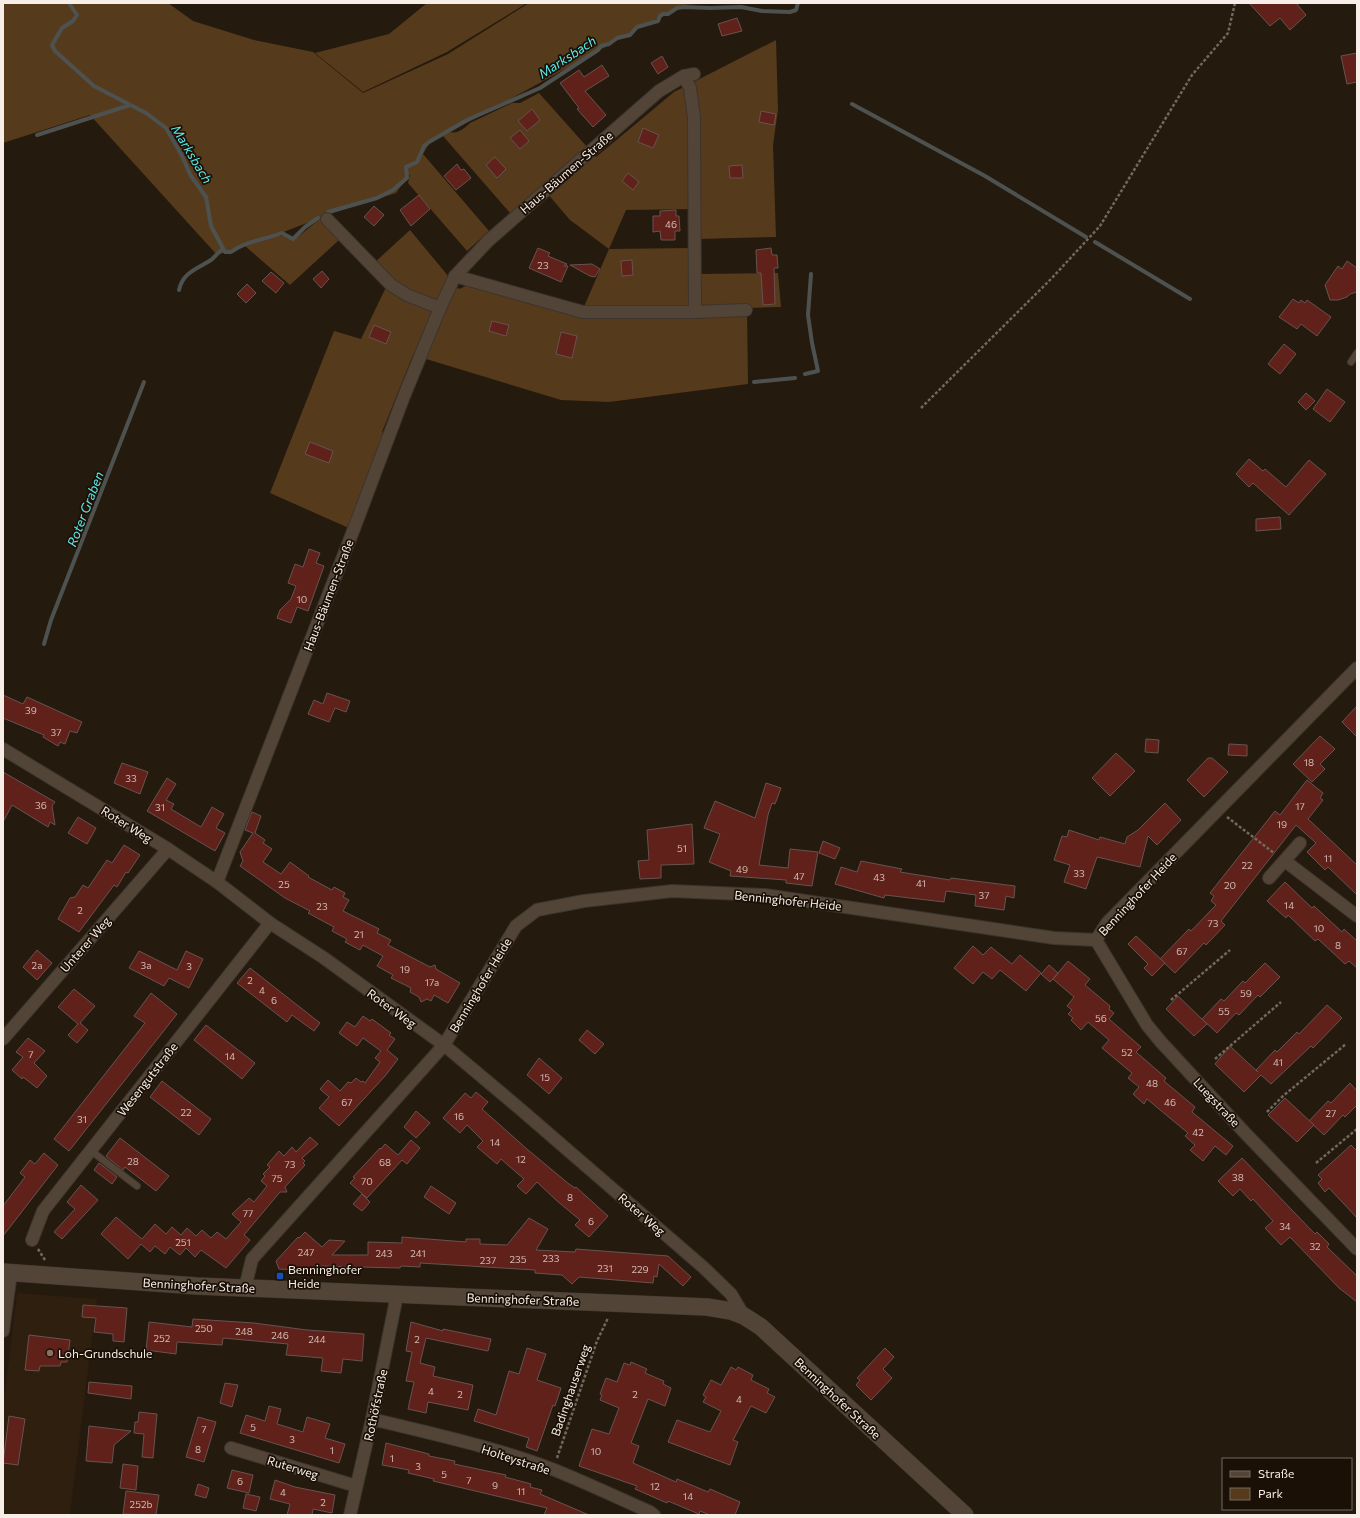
<svg xmlns="http://www.w3.org/2000/svg" width="1360" height="1518" viewBox="0 0 1360 1518" font-family="Commissioner,sans-serif">
<style>
.built{fill:#2f1f0f}
.green{fill:#563a1c}
.lines{fill:none;stroke-linecap:round;stroke-linejoin:round}
.stream{stroke:#4d5250;stroke-width:4}
.building{fill:#60211a;stroke:#675350}
.service-casing{stroke:#3c342e;stroke-width:8}
.minor-casing{stroke:#3c342e;stroke-width:14}
.secondary-casing{stroke:#3c342e;stroke-width:18}
.path{stroke:#72685e;stroke-width:2.5;stroke-dasharray:3 2;stroke-linecap:butt}
.service{stroke:#524538;stroke-width:6}
.minor{stroke:#524538;stroke-width:12}
.secondary{stroke:#524538;stroke-width:17}
.transit-dot{fill:#1a4fb4;stroke:#1b1006;stroke-width:1.5}
.education-dot{fill:#8d6e63;stroke:#1b1006;stroke-width:1.5}
.labels{text-anchor:middle;dominant-baseline:central;stroke-width:3.5;stroke-linejoin:round;paint-order:stroke}
.number-label{font-size:10px;fill:#d1bbb4}
.street-label{font-size:12px;fill:#f7eee7;stroke:#1b1006}
.poi-label{font-size:12px;fill:#f7eee7;stroke:#1b1006;text-anchor:start}
.water-label{font-size:13px;font-style:italic;fill:#5aedf0;stroke:#1b1006}
</style>
<rect width="100%" height="100%" fill="#251a0e"/>
<polygon class="built" points="17,1293 97,1299 70,1515 3,1515 3,1408"/>
<g class="green">
<path d="M3,3H168L193,21L254,40L313,52L363,93L448,54L529,3H716L682,5L450,132C458,134 465,128 470,123L512,103H520L539,93L596,157L674,92L776,40L778,110L773,145L776,237L698,239L697,209L626,210L609,249L691,248L698,274L778,273L781,307L747,308L748,384L609,402L561,400L413,355L382,432L387,436L351,529L270,493L334,331L361,339L389,281L373,264L410,230L459,289L470,284L583,309L609,249L570,220L541,186L510,213L443,136L431,141L423,154L489,231L467,251L408,183L410,174L396,193L330,214L268,238L284,235L294,240L320,219L339,240L290,285L245,246L217,255L90,115L3,143Z"/>
<polygon points="427,3 527,3 447,52 363,92 315,53 389,34"/>
</g>
<g class="lines">
<g class="stream">
<path d="M69,3L77,15L73,21L62,28L52,45L55,51L94,86L146,113L166,128L181,154L191,176L206,197L211,226L225,252H231C246,241 264,240 282,233L293,239L305,227L318,218"/>
<polyline points="852,104 985,176 1086,237"/>
<polyline points="37,135 130,105"/>
<polyline points="328,212 377,198 393,190 407,178 406,167 417,162 424,146 429,142 467,120 540,88 598,50 601,46 609,44 617,38 630,35 637,27 658,21 660,16 663,14 668,14 677,8 684,7 710,8 741,7 762,11 790,12 796,10 798,3"/>
<polyline points="1095,242 1190,299"/>
<path d="M179,290C183,272 197,269 211,260C215,257 218,252 223,249"/>
<polyline points="805,374 818,371 812,343 808,315 811,274"/>
<polyline points="754,382 795,378"/>
<polyline points="44,644 51,620 144,382"/>
</g>
</g>
<g class="building">
<polygon points="1249,3 1296,3 1306,15 1290,30 1280,18 1270,26"/>
<polygon points="737,18 742,31 722,36 718,24"/>
<polygon points="1357,53 1357,82 1347,84 1341,56"/>
<polygon points="662,56 668,67 658,74 651,63"/>
<polygon points="602,65 609,76 585,91 606,115 593,127 577,109 579,108 560,83 579,70 584,77"/>
<polygon points="532,109 540,120 527,131 518,121"/>
<polygon points="761,111 776,114 774,125 759,122"/>
<polygon points="643,128 659,135 653,148 638,142"/>
<polygon points="520,130 529,141 520,149 510,138"/>
<polygon points="495,157 506,169 497,178 486,165"/>
<polygon points="457,164 461,170 464,169 471,178 456,190 444,176"/>
<polygon points="742,165 743,178 730,178 729,166"/>
<polygon points="628,173 639,182 633,190 622,181"/>
<polygon points="419,195 430,209 411,226 400,210"/>
<polygon points="374,206 384,215 374,226 364,217"/>
<polygon points="676,210 676,216 679,216 680,231 675,231 675,240 661,240 660,231 653,232 653,216 660,216 660,211"/>
<polygon points="538,248 550,253 548,256 567,264 564,266 568,266 561,282 529,268"/>
<polygon points="771,248 772,255 777,255 778,268 774,268 775,304 763,305 761,273 757,273 756,250"/>
<polygon points="632,260 633,275 622,276 621,261"/>
<polygon points="1347,261 1357,268 1357,292 1350,294 1347,297 1338,300 1330,300 1325,285 1338,266 1342,269"/>
<polygon points="592,264 600,269 595,277 590,276 570,265"/>
<polygon points="322,271 329,279 321,288 313,279"/>
<polygon points="271,272 284,283 276,293 262,281"/>
<polygon points="247,284 256,293 246,303 237,294"/>
<polygon points="1293,299 1299,303 1301,300 1305,303 1307,300 1331,317 1317,336 1301,324 1297,329 1279,317"/>
<polygon points="492,321 509,325 506,336 489,331"/>
<polygon points="374,325 391,332 386,344 369,337"/>
<polygon points="561,332 577,336 572,358 556,354"/>
<polygon points="1284,344 1296,354 1280,374 1268,364"/>
<polygon points="1327,389 1345,402 1330,422 1313,409"/>
<polygon points="1306,393 1315,401 1306,410 1298,402"/>
<polygon points="310,442 333,451 329,463 305,454"/>
<polygon points="1249,459 1263,471 1265,469 1286,487 1309,460 1326,474 1289,515 1253,483 1249,487 1236,474"/>
<polygon points="1280,517 1281,529 1256,531 1256,519"/>
<polygon points="309,549 320,553 316,563 324,566 308,611 297,607 291,623 277,618 280,610 291,599 296,586 288,583 295,564 303,567"/>
<polygon points="327,693 350,701 346,712 335,708 329,722 308,714 314,700 323,704"/>
<polygon points="3,695 23,704 27,697 82,722 77,733 70,731 65,744 60,742 58,746 43,737 44,735 3,718"/>
<polygon points="1357,706 1357,737 1342,722"/>
<polygon points="1320,736 1335,749 1320,764 1325,769 1312,782 1293,764"/>
<polygon points="1146,739 1159,740 1158,753 1145,752"/>
<polygon points="1229,744 1247,745 1247,756 1228,755"/>
<polygon points="1116,753 1135,771 1110,796 1092,778"/>
<polygon points="1208,758 1212,758 1228,772 1204,797 1187,780"/>
<polygon points="122,763 148,772 140,794 114,783"/>
<polygon points="3,772 55,802 52,806 55,825 50,822 48,827 12,805 3,822"/>
<polygon points="167,778 176,784 166,800 174,804 171,809 201,827 212,807 224,814 216,828 225,833 215,851 147,811"/>
<polygon points="1307,780 1323,793 1320,798 1323,800 1308,819 1357,865 1357,895 1328,867 1325,870 1307,852 1316,843 1296,825 1221,921 1225,925 1206,945 1204,943 1175,973 1160,959 1189,929 1191,931 1216,905 1211,901 1214,896 1210,893 1275,811 1280,815"/>
<polygon points="766,783 781,788 775,804 772,803 768,815 759,865 788,868 790,849 818,852 812,886 786,883 786,880 730,876 731,871 709,862 720,834 704,828 715,801 755,818"/>
<polygon points="1165,803 1181,820 1157,845 1148,836 1140,867 1097,857 1086,889 1064,882 1070,865 1054,860 1062,836 1067,837 1069,830 1099,840 1100,837 1125,844 1127,837 1138,830"/>
<polygon points="252,812 261,816 255,833 265,840 263,843 272,849 263,862 281,874 290,862 309,876 308,877 332,890 334,887 345,893 343,897 349,900 343,911 379,929 377,933 391,940 388,945 430,967 435,965 436,969 460,983 448,1003 434,995 431,1001 427,999 421,1002 419,997 410,992 411,988 391,978 393,975 377,966 383,956 363,945 360,950 345,942 347,939 332,931 334,927 308,913 310,911 285,898 240,866 243,861 240,852 253,833 245,830"/>
<polygon points="78,817 96,828 87,844 68,833"/>
<polygon points="692,824 694,864 661,865 661,878 640,879 638,861 649,860 647,830"/>
<polygon points="823,841 840,848 835,859 819,853"/>
<polygon points="124,845 140,855 128,873 126,872 117,887 114,885 79,932 58,919 70,898 75,897 83,885 88,888 107,860 112,863"/>
<polygon points="861,861 902,869 900,872 950,880 951,878 1015,886 1014,898 1006,896 1004,910 975,906 976,895 946,891 944,902 885,895 884,898 835,884 841,867 857,872"/>
<polygon points="1285,882 1312,908 1314,906 1342,932 1344,929 1357,941 1357,968 1349,961 1345,964 1318,939 1315,941 1288,915 1286,918 1267,901"/>
<polygon points="1136,936 1165,963 1152,976 1144,968 1148,964 1128,944"/>
<polygon points="973,946 983,955 991,947 1012,964 1020,955 1041,973 1026,991 1000,970 992,979 983,972 973,984 954,968"/>
<polygon points="37,950 52,963 37,980 23,967"/>
<polygon points="139,951 177,970 186,951 203,959 189,988 169,978 164,986 129,968"/>
<polygon points="1068,961 1090,979 1085,985 1110,1006 1109,1009 1114,1013 1109,1019 1141,1047 1136,1052 1166,1078 1164,1081 1195,1107 1192,1112 1233,1146 1226,1155 1215,1146 1203,1161 1190,1150 1195,1145 1185,1136 1188,1133 1147,1099 1144,1104 1133,1094 1139,1087 1128,1078 1132,1073 1102,1048 1109,1040 1088,1022 1081,1030 1071,1020 1073,1018 1068,1014 1072,1010 1067,1006 1074,997 1053,979 1050,982 1041,974 1049,965 1058,973 1053,979"/>
<polygon points="1265,963 1280,977 1260,997 1258,995 1239,1015 1236,1013 1217,1033 1202,1019 1221,999 1224,1001 1243,981 1245,983"/>
<polygon points="250,968 320,1023 314,1031 292,1015 287,1022 237,983"/>
<polygon points="74,989 95,1006 80,1023 88,1030 77,1043 68,1035 78,1024 58,1007"/>
<polygon points="151,993 177,1014 69,1151 54,1139 145,1023 134,1016"/>
<polygon points="1178,996 1207,1024 1194,1036 1166,1009"/>
<polygon points="1327,1005 1342,1018 1313,1048 1311,1046 1271,1084 1261,1075 1244,1092 1215,1064 1230,1046 1247,1062 1258,1072 1256,1070 1275,1050 1277,1052 1297,1032 1299,1034"/>
<polygon points="363,1016 370,1021 372,1019 391,1033 389,1035 395,1039 387,1050 398,1059 385,1076 339,1126 319,1108 329,1097 320,1089 328,1080 340,1091 348,1082 351,1083 356,1078 361,1082 363,1081 365,1083 380,1062 375,1058 381,1051 363,1038 357,1046 339,1033 347,1022 355,1027"/>
<polygon points="206,1025 255,1063 242,1079 194,1040"/>
<polygon points="587,1030 604,1044 595,1054 579,1040"/>
<polygon points="28,1038 45,1051 34,1063 47,1076 37,1088 23,1077 22,1079 12,1070 23,1057 16,1052"/>
<polygon points="539,1058 562,1078 549,1094 527,1075"/>
<polygon points="162,1081 211,1119 199,1135 150,1097"/>
<polygon points="1350,1083 1357,1091 1357,1105 1345,1117 1343,1115 1324,1135 1309,1121 1328,1101 1331,1103"/>
<polygon points="476,1092 488,1102 482,1109 528,1150 569,1184 575,1188 576,1187 608,1216 589,1237 575,1225 580,1220 556,1200 537,1182 526,1194 517,1186 524,1179 501,1159 497,1164 477,1147 483,1141 467,1125 460,1133 443,1118 465,1093 471,1098"/>
<polygon points="1285,1098 1314,1125 1297,1142 1268,1115"/>
<polygon points="416,1111 430,1123 416,1138 404,1127"/>
<polygon points="310,1137 318,1144 302,1158 305,1161 303,1163 305,1165 285,1187 287,1192 280,1192 244,1235 250,1240 226,1268 201,1250 195,1257 186,1248 180,1255 170,1247 165,1254 155,1246 150,1252 141,1244 128,1259 101,1234 116,1217 142,1239 155,1224 166,1234 172,1227 181,1235 187,1228 196,1236 202,1230 211,1238 217,1232 226,1239 241,1222 232,1214 249,1198 254,1202 267,1186 261,1181 265,1176 263,1174 270,1167 267,1165 279,1151 284,1156 292,1147 296,1152"/>
<polygon points="120,1138 169,1176 156,1191 125,1167 123,1170 106,1156"/>
<polygon points="411,1140 420,1148 407,1164 402,1160 367,1198 350,1183 355,1178 353,1177 380,1148 381,1149 385,1144 398,1155"/>
<polygon points="1351,1145 1357,1151 1357,1218 1329,1188 1325,1192 1318,1183 1322,1179 1318,1175"/>
<polygon points="44,1153 58,1165 3,1236 3,1206 25,1177 20,1173 30,1160 35,1164"/>
<polygon points="1242,1158 1315,1234 1317,1232 1329,1244 1327,1247 1357,1276 1357,1302 1339,1288 1290,1237 1281,1245 1265,1228 1273,1221 1253,1199 1251,1201 1240,1189 1233,1196 1218,1181"/>
<polygon points="99,1163 117,1177 112,1184 94,1170"/>
<polygon points="81,1185 98,1200 62,1239 54,1232 75,1209 67,1202"/>
<polygon points="431,1186 456,1203 449,1214 424,1197"/>
<polygon points="362,1194 370,1202 362,1211 353,1204"/>
<polygon points="529,1218 548,1229 536,1250 575,1252 576,1249 668,1256 691,1277 683,1286 659,1264 657,1277 654,1276 653,1283 579,1277 572,1284 562,1275 535,1273 535,1270 420,1263 420,1267 401,1266 400,1268 321,1266 320,1271 279,1269 276,1261 298,1237 299,1238 305,1232 322,1247 329,1240 345,1241 332,1255 368,1255 368,1242 402,1243 402,1237 466,1242 466,1239 480,1239 480,1244 507,1245"/>
<polygon points="83,1305 127,1308 124,1342 113,1341 113,1334 94,1332 96,1318 82,1317"/>
<polygon points="193,1319 254,1323 307,1330 364,1334 362,1361 343,1359 341,1373 321,1371 323,1358 286,1355 288,1344 223,1338 222,1345 177,1342 176,1354 146,1350 149,1322 192,1327"/>
<polygon points="411,1322 443,1331 443,1329 491,1339 488,1351 426,1338 420,1363 435,1367 433,1376 473,1385 468,1410 428,1402 426,1413 408,1409 414,1382 406,1381 412,1352 406,1351"/>
<polygon points="29,1335 70,1340 67,1362 61,1362 60,1366 40,1366 39,1371 25,1370"/>
<polygon points="527,1348 546,1354 537,1380 561,1388 555,1406 553,1405 537,1451 526,1447 529,1438 474,1421 478,1409 496,1415 509,1371 519,1374"/>
<polygon points="885,1348 894,1357 883,1369 892,1378 871,1400 856,1385 860,1380 857,1378"/>
<polygon points="631,1362 647,1369 645,1373 664,1381 663,1384 671,1388 665,1406 648,1399 631,1443 639,1446 633,1463 676,1482 677,1479 708,1492 710,1489 740,1502 735,1515 710,1515 700,1511 699,1514 668,1501 667,1503 635,1489 637,1486 579,1466 592,1429 609,1434 619,1408 600,1400 602,1395 600,1394 606,1378 617,1382 624,1363 630,1365"/>
<polygon points="731,1367 736,1370 738,1367 753,1375 751,1380 769,1389 767,1393 775,1397 766,1413 751,1406 733,1440 738,1442 730,1465 668,1442 677,1420 710,1432 721,1411 703,1402 706,1397 703,1395 711,1380 721,1385"/>
<polygon points="89,1382 132,1386 131,1399 88,1393"/>
<polygon points="225,1383 238,1385 232,1407 220,1403"/>
<polygon points="269,1406 281,1409 277,1424 303,1432 307,1417 330,1424 325,1438 345,1444 339,1463 240,1433 246,1415 265,1421"/>
<polygon points="139,1412 157,1414 153,1458 142,1457 144,1434 134,1433 135,1422 138,1422"/>
<polygon points="9,1416 25,1419 18,1465 3,1463"/>
<polygon points="198,1417 216,1422 204,1462 186,1457"/>
<polygon points="89,1426 131,1431 114,1445 112,1463 86,1461"/>
<polygon points="386,1443 429,1454 429,1456 455,1461 454,1464 506,1475 505,1477 531,1484 530,1487 542,1490 540,1494 589,1515 544,1515 547,1508 433,1481 434,1479 408,1473 409,1470 382,1465"/>
<polygon points="123,1464 138,1466 136,1490 120,1488"/>
<polygon points="232,1470 253,1475 249,1493 227,1488"/>
<polygon points="275,1480 295,1487 335,1495 332,1513 313,1509 312,1515 287,1515 290,1504 270,1499"/>
<polygon points="198,1484 209,1488 206,1498 195,1495"/>
<polygon points="126,1491 159,1495 156,1515 123,1514"/>
<polygon points="246,1494 260,1497 256,1511 243,1508"/>
</g>
<g class="lines">
<g class="service-casing">
<g id="service">
<polyline points="1351,362 1357,353"/>
<polyline points="90,1150 137,1186"/>
</g>
</g>
<g class="minor-casing">
<g id="minor">
<polyline points="327,219 391,285 407,295 440,308"/>
<polyline points="455,276 583,312 695,312 694,117 690,88 684,76"/>
<polyline points="695,312 746,310"/>
<polyline points="3,749 168,849 217,882 270,923 324,958 444,1045 519,1108 703,1267 731,1294 744,1316"/>
<polyline points="1285,861 1357,916"/>
<polyline points="1269,878 1300,843"/>
<polyline points="217,882 355,526 404,396 440,308 455,276 488,241 659,91 684,76 694,74"/>
<polyline points="1096,940 1147,1025 1161,1042 1246,1134 1357,1249"/>
<polyline points="1096,940 1107,923 1357,668"/>
<polyline points="3,1039 168,849"/>
<polyline points="32,1240 43,1211 270,923"/>
<polyline points="245,1288 252,1259 444,1045 516,926 537,910 584,901 672,891 765,895 1054,938 1096,940"/>
<polyline points="3,1331 11,1273"/>
<path d="M372,1419C433,1434 494,1447 552,1469C585,1482 618,1498 650,1512L654,1515"/>
<polyline points="231,1448 356,1486"/>
<polyline points="350,1515 372,1419 397,1295"/>
</g>
</g>
<g class="secondary-casing">
<polyline id="secondary" points="3,1272 197,1286 707,1307 731,1311 744,1316 761,1327 965,1515"/>
</g>
<g class="path">
<polyline points="921,408 1052,278 1100,226 1192,75 1228,33 1235,3"/>
<polyline points="1227,817 1274,853"/>
<polyline points="1171,1000 1230,950"/>
<polyline points="1215,1059 1281,1002"/>
<polyline points="1267,1112 1283,1096 1346,1044"/>
<polyline points="1316,1163 1357,1129"/>
<polyline points="38,1249 45,1260"/>
<polyline points="557,1458 597,1341 608,1318"/>
</g>
<use href="#service" class="service"/>
<use href="#minor" class="minor"/>
<use href="#secondary" class="secondary"/>
</g>
<rect class="transit-dot" x="276" y="1272" width="8" height="8" rx="2"/>
<circle class="education-dot" cx="50" cy="1353" r="4"/>
<g class="labels">
<g class="number-label">
<text x="671" y="224">46</text>
<text x="543" y="265">23</text>
<text x="302" y="599">10</text>
<text x="31" y="710">39</text>
<text x="56" y="732">37</text>
<text x="1309" y="762">18</text>
<text x="131" y="778">33</text>
<text x="41" y="805">36</text>
<text x="1300" y="806">17</text>
<text x="160" y="807">31</text>
<text x="1282" y="824">19</text>
<text x="682" y="848">51</text>
<text x="1328" y="858">11</text>
<text x="1247" y="865">22</text>
<text x="742" y="869">49</text>
<text x="1079" y="873">33</text>
<text x="799" y="876">47</text>
<text x="879" y="877">43</text>
<text x="921" y="883">41</text>
<text x="284" y="884">25</text>
<text x="1230" y="885">20</text>
<text x="984" y="895">37</text>
<text x="1289" y="905">14</text>
<text x="322" y="906">23</text>
<text x="80" y="910">2</text>
<text x="1213" y="923">73</text>
<text x="1319" y="928">10</text>
<text x="359" y="934">21</text>
<text x="1338" y="945">8</text>
<text x="1182" y="951">67</text>
<text x="37" y="965">2a</text>
<text x="146" y="965">3a</text>
<text x="189" y="966">3</text>
<text x="405" y="969">19</text>
<text x="250" y="980">2</text>
<text x="432" y="982">17a</text>
<text x="262" y="990">4</text>
<text x="1246" y="993">59</text>
<text x="274" y="1000">6</text>
<text x="1224" y="1011">55</text>
<text x="1101" y="1018">56</text>
<text x="1127" y="1052">52</text>
<text x="31" y="1054">7</text>
<text x="230" y="1056">14</text>
<text x="1278" y="1062">41</text>
<text x="545" y="1077">15</text>
<text x="1152" y="1083">48</text>
<text x="347" y="1102">67</text>
<text x="1170" y="1102">46</text>
<text x="186" y="1112">22</text>
<text x="1331" y="1113">27</text>
<text x="459" y="1116">16</text>
<text x="82" y="1119">31</text>
<text x="1198" y="1132">42</text>
<text x="495" y="1142">14</text>
<text x="521" y="1159">12</text>
<text x="133" y="1161">28</text>
<text x="385" y="1162">68</text>
<text x="290" y="1164">73</text>
<text x="1238" y="1177">38</text>
<text x="277" y="1178">75</text>
<text x="367" y="1181">70</text>
<text x="570" y="1197">8</text>
<text x="248" y="1213">77</text>
<text x="591" y="1221">6</text>
<text x="1285" y="1226">34</text>
<text x="183" y="1242">251</text>
<text x="1315" y="1246">32</text>
<text x="306" y="1252">247</text>
<text x="384" y="1253">243</text>
<text x="418" y="1253">241</text>
<text x="551" y="1258">233</text>
<text x="518" y="1259">235</text>
<text x="488" y="1260">237</text>
<text x="605" y="1268">231</text>
<text x="640" y="1269">229</text>
<text x="204" y="1328">250</text>
<text x="244" y="1331">248</text>
<text x="280" y="1335">246</text>
<text x="162" y="1338">252</text>
<text x="317" y="1339">244</text>
<text x="417" y="1339">2</text>
<text x="431" y="1391">4</text>
<text x="460" y="1394">2</text>
<text x="635" y="1394">2</text>
<text x="739" y="1399">4</text>
<text x="253" y="1427">5</text>
<text x="204" y="1429">7</text>
<text x="292" y="1439">3</text>
<text x="198" y="1449">8</text>
<text x="332" y="1450">1</text>
<text x="596" y="1451">10</text>
<text x="392" y="1458">1</text>
<text x="418" y="1466">3</text>
<text x="444" y="1474">5</text>
<text x="469" y="1480">7</text>
<text x="240" y="1481">6</text>
<text x="495" y="1485">9</text>
<text x="655" y="1486">12</text>
<text x="521" y="1491">11</text>
<text x="283" y="1492">4</text>
<text x="688" y="1496">14</text>
<text x="323" y="1502">2</text>
<text x="141" y="1504">252b</text>
</g>
<g class="street-label">
<text transform="translate(566 172) rotate(-41)">Haus-Bäumen-Straße</text>
<text transform="translate(328 595) rotate(-69)">Haus-Bäumen-Straße</text>
<text transform="translate(127 824) rotate(32)">Roter Weg</text>
<text transform="translate(1137 894) rotate(-47)">Benninghofer Heide</text>
<text transform="translate(788 900) rotate(6)">Benninghofer Heide</text>
<text transform="translate(85 944) rotate(-49)">Unterer Weg</text>
<text transform="translate(480 985) rotate(-59)">Benninghofer Heide</text>
<text transform="translate(392 1008) rotate(36)">Roter Weg</text>
<text transform="translate(147 1079) rotate(-52)">Wesengutstraße</text>
<text transform="translate(1217 1102) rotate(47)">Luegstraße</text>
<text transform="translate(642 1214) rotate(41)">Roter Weg</text>
<text transform="translate(199 1285) rotate(3)">Benninghofer Straße</text>
<text transform="translate(523 1299) rotate(2)">Benninghofer Straße</text>
<text transform="translate(570 1390) rotate(-71)">Badinghauserweg</text>
<text transform="translate(838 1398) rotate(43)">Benninghofer Straße</text>
<text transform="translate(375 1405) rotate(-78)">Rothöfstraße</text>
<text transform="translate(516 1459) rotate(18)">Holteystraße</text>
<text transform="translate(293 1467) rotate(17)">Ruterweg</text>
</g>
<g class="poi-label">
<text x="288" y="1269">Benninghofer<tspan x="288" dy="14">Heide</tspan></text>
<text x="58" y="1353">Loh-Grundschule</text>
</g>
<g class="water-label">
<text transform="translate(567 57) rotate(-33)">Marksbach</text>
<text transform="translate(192 154) rotate(59)">Marksbach</text>
<text transform="translate(85 509) rotate(-69)">Roter Graben</text>
</g>
</g>
<rect width="1360" height="1518" fill="none" stroke="#f7eee7" stroke-width="8"/>
<rect x="1222" y="1458" width="130" height="52" fill="#1b1006" stroke="#736960"/>
<rect x="1230" y="1471" width="20" height="6" fill="#524538" stroke="#736960"/>
<text x="1258" y="1478" font-size="12" fill="#f7eee7">Straße</text>
<rect x="1230" y="1488" width="20" height="12" fill="#563a1c" stroke="#736960"/>
<text x="1258" y="1498" font-size="12" fill="#f7eee7">Park</text>
</svg>
